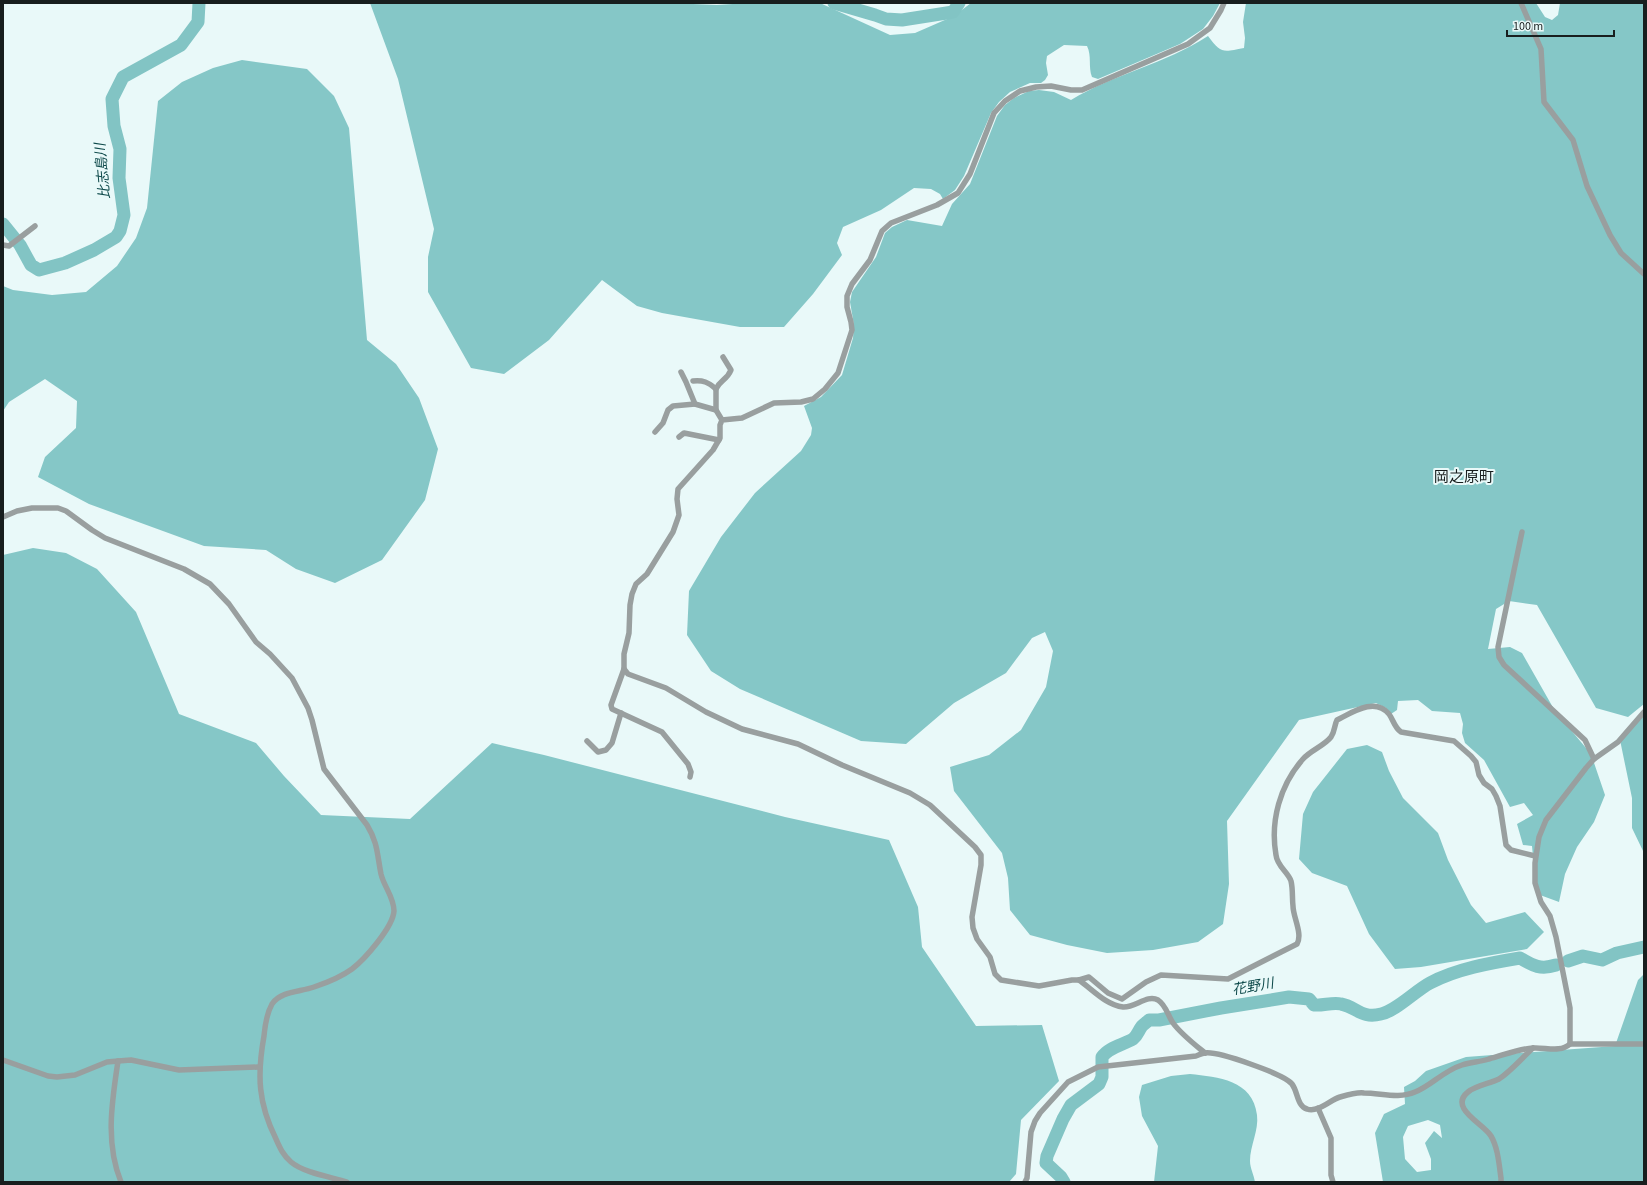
<svg xmlns="http://www.w3.org/2000/svg" width="1647" height="1185" viewBox="0 0 1647 1185" font-family="'Source Sans 3','Noto Sans JP',sans-serif">
<style>
.forest{fill:#85c7c7;fill-rule:evenodd}
.lines{fill:none;stroke-linecap:round;stroke-linejoin:round}
.river{stroke:#82c4c4;stroke-width:13}
.street{stroke:#999f9f;stroke-width:5.5}
.labels{text-anchor:middle;dominant-baseline:central;stroke-width:4;stroke-linejoin:round;paint-order:stroke}
.water-label{font-size:14px;font-style:italic;fill:#0e4a4b;stroke:#e9f9f9}
.quarter-label{font-size:15px;fill:#181e1e;stroke:#e9f9f9}
</style>
<rect width="100%" height="100%" fill="#e9f9f9"/>
<g class="forest">
<path d="M370,3H669L717,5L748,3H820L890,35L915,33L954,16L971,3H1220L1213,16L1203,29L1180,44L1098,79L1092,77C1088,67 1092,56 1087,46L1064,45L1047,56L1046,63L1048,75L1045,80L1041,83H1030L1010,92L999,102L991,113L964,176L955,190L943,199L940,194L931,189L914,188L881,210L843,227L837,243L842,255L813,294L784,327H740L662,313L637,306L602,280L549,340L504,374L471,368L428,292V257L434,229L398,79Z"/>
<path d="M1246,3H1536L1545,17L1552,20L1558,15L1560,3H1644V704L1628,717L1596,708L1537,605L1509,601L1496,609L1488,649L1510,647L1522,653L1555,711L1591,754L1605,795L1594,822L1577,847L1565,874L1559,902L1540,895L1535,878L1532,846L1523,845L1517,824L1533,815L1524,803L1510,807L1484,760L1465,743L1462,733L1463,724L1460,713L1432,711L1418,700L1398,701L1397,710L1391,714L1386,708L1376,703L1299,720L1227,821L1229,884L1223,924L1198,942L1153,950L1107,953L1067,945L1030,935L1010,910L1008,878L1002,853L954,791L950,767L989,755L1021,730L1046,687L1053,651L1045,632L1032,638L1006,673L954,703L906,744L861,741L740,689L711,671L687,635L689,591L721,537L755,493L801,451L811,435L812,428L804,406L821,397L842,375L853,338L854,325L850,302L852,292L876,257L885,233L892,227L907,220L942,226L952,204L970,184L997,116L1005,105L1014,98L1029,91L1039,90L1054,92L1071,100C1114,74 1165,64 1208,36C1221,54 1223,52 1244,48L1245,38L1243,22Z"/>
<polygon points="242,60 307,69 334,96 349,128 367,340 396,364 419,398 438,449 425,500 382,560 335,583 296,569 266,550 204,546 89,504 38,477 45,457 76,428 77,401 45,379 9,402 3,411 3,286 13,290 52,295 86,292 117,266 136,238 147,208 158,101 182,82 213,68"/>
<polygon points="33,548 66,553 97,569 136,612 179,714 256,743 284,776 321,815 410,819 492,743 544,755 785,817 889,840 918,907 922,947 976,1026 1042,1025 1059,1081 1021,1120 1016,1174 1009,1182 3,1182 3,555"/>
<polygon points="1644,713 1644,853 1632,828 1632,798 1620,740"/>
<polygon points="1367,745 1382,752 1389,771 1403,798 1438,833 1448,860 1471,905 1486,923 1525,912 1544,932 1527,949 1421,967 1395,969 1369,934 1347,886 1312,873 1299,859 1303,814 1313,792 1347,749"/>
<path d="M1644,974V1182H1383L1375,1133L1384,1114L1405,1104L1404,1087L1415,1081L1426,1071L1466,1057L1615,1046L1638,980ZM1428,1120L1440,1125L1442,1138L1434,1131L1425,1143L1431,1159V1170L1417,1172L1405,1159L1403,1137L1408,1126Z"/>
<path d="M1190,1074C1218,1077 1253,1080 1257,1115C1259,1130 1250,1146 1250,1161C1250,1168 1254,1175 1255,1182H1154L1158,1146L1142,1116L1139,1097L1142,1085L1171,1076Z"/>
</g>
<g class="lines">
<g class="river">
<polyline points="834,3 875,15 886,19 902,20 953,12 959,3"/>
<polyline points="3,224 20,245 31,265 39,270 65,263 94,250 116,237 120,231 124,215 119,178 120,149 114,126 112,99 123,77 181,45 198,22 199,3"/>
<polyline points="1568,961 1583,956 1602,960 1617,953 1644,947"/>
<path d="M1064,1182L1061,1177L1046,1163L1047,1156L1063,1119L1071,1105L1099,1084L1102,1077V1057C1109,1047 1123,1045 1133,1039C1138,1035 1138,1031 1142,1026C1144,1024 1147,1022 1149,1020H1159L1221,1008L1277,999L1289,997L1309,999L1314,1005C1323,1006 1332,1002 1341,1004C1357,1007 1361,1019 1381,1014C1396,1011 1415,991 1430,983C1456,969 1490,963 1520,958C1533,966 1541,970 1556,965"/>
</g>
<g class="street">
<polyline points="1521,3 1541,49 1544,102 1573,140 1587,186 1610,235 1621,253 1644,274"/>
<polyline points="3,245 9,246 35,226"/>
<polyline points="681,372 686,382 695,404 716,410 722,420"/>
<path d="M693,381C703,380 708,382 716,389V410"/>
<path d="M716,389C720,380 727,380 731,370L723,357"/>
<polyline points="655,432 663,423 668,410 673,406 695,404"/>
<polyline points="679,437 684,433 719,440"/>
<path d="M3,517L17,511L32,508H58L66,511L92,530L105,538L184,569L210,584L229,604L256,642L270,654L292,678L308,708L312,720L324,769L367,825C378,843 377,854 381,874C384,887 394,897 394,911C393,927 365,959 352,969C341,977 326,983 314,987C300,992 281,991 272,1004C267,1013 265,1025 264,1036C257,1075 258,1103 276,1139C280,1148 283,1155 291,1162C304,1173 331,1177 347,1182"/>
<polyline points="1522,532 1498,647 1499,657 1504,665 1585,740 1594,759"/>
<path d="M624,669L628,674L666,688L706,712L742,729L798,744L842,765L910,793L930,805L975,847L981,855V865L972,917L973,928L977,939L990,957L995,974L1001,980L1039,986L1072,980H1079L1089,977L1108,993L1122,999L1146,982L1161,975L1228,979L1297,944C1303,934 1293,917 1293,906C1292,898 1293,889 1291,881C1288,872 1277,866 1276,855C1270,821 1280,785 1303,759C1311,750 1324,746 1331,737C1335,731 1334,726 1337,720C1353,712 1375,697 1389,714C1394,721 1394,727 1401,732L1454,741L1471,756L1476,762L1479,775L1484,783L1492,789L1496,796L1500,806L1506,845L1511,850L1535,856"/>
<polyline points="587,741 598,752 606,750 612,743 621,713"/>
<polyline points="690,777 691,772 688,764 662,732 612,709 611,705 624,669 624,654 629,633 630,605 632,594 636,584 647,574 673,532 679,515 677,499 678,489 713,450 720,438 720,425 722,420 742,418 774,403 801,402 813,399 825,389 838,373 852,330 851,322 847,307 847,296 852,284 870,260 882,231 891,223 937,205 958,193 970,174 994,113 1005,101 1020,91 1036,87 1051,86 1071,90 1082,90 1188,44 1210,28 1221,10 1224,3"/>
<path d="M1079,980C1093,990 1106,1005 1123,1007C1135,1008 1147,994 1158,1000C1166,1005 1168,1016 1173,1023C1181,1034 1194,1044 1205,1053"/>
<polyline points="1570,1044 1644,1044"/>
<polyline points="3,1060 48,1076 57,1077 75,1075 107,1062 118,1061 131,1060 179,1070 259,1067"/>
<path d="M118,1061C112,1101 105,1143 121,1182"/>
<polyline points="1318,1108 1331,1138 1331,1175 1333,1182"/>
<path d="M1025,1182L1027,1178L1031,1132L1035,1121L1040,1113L1068,1082L1098,1067L1196,1056C1199,1055 1202,1053 1205,1053C1218,1051 1284,1074 1292,1084C1298,1092 1297,1106 1307,1109C1318,1113 1330,1100 1340,1097C1347,1095 1357,1092 1364,1093C1381,1093 1399,1099 1415,1092C1431,1086 1443,1071 1462,1065C1471,1062 1480,1062 1489,1059C1504,1055 1517,1049 1533,1048C1545,1047 1560,1053 1570,1044V1008L1556,937L1550,916L1541,902L1535,883V863L1539,837L1546,820L1586,768L1594,759L1618,742L1644,712"/>
<path d="M1501,1182V1178C1499,1164 1498,1148 1491,1136C1484,1124 1448,1108 1468,1092C1477,1085 1489,1084 1499,1079C1510,1072 1523,1057 1533,1048"/>
</g>
</g>
<g class="labels">
<g class="water-label">
<text transform="translate(103 171) rotate(-95)">比志島川</text>
<text transform="translate(1253 987) rotate(-10)">花野川</text>
</g>
<g class="quarter-label">
<text x="1464" y="477">岡之原町</text>
</g>
</g>
<rect width="1647" height="1185" fill="none" stroke="#181e1e" stroke-width="8"/>
<path d="M1507 30v6h107v-6" fill="none" stroke="#181e1e" stroke-width="2"/>
<text x="1513" y="30" font-size="12" fill="#181e1e" stroke="#e9f9f9" stroke-width="3" paint-order="stroke">100 m</text>
</svg>
